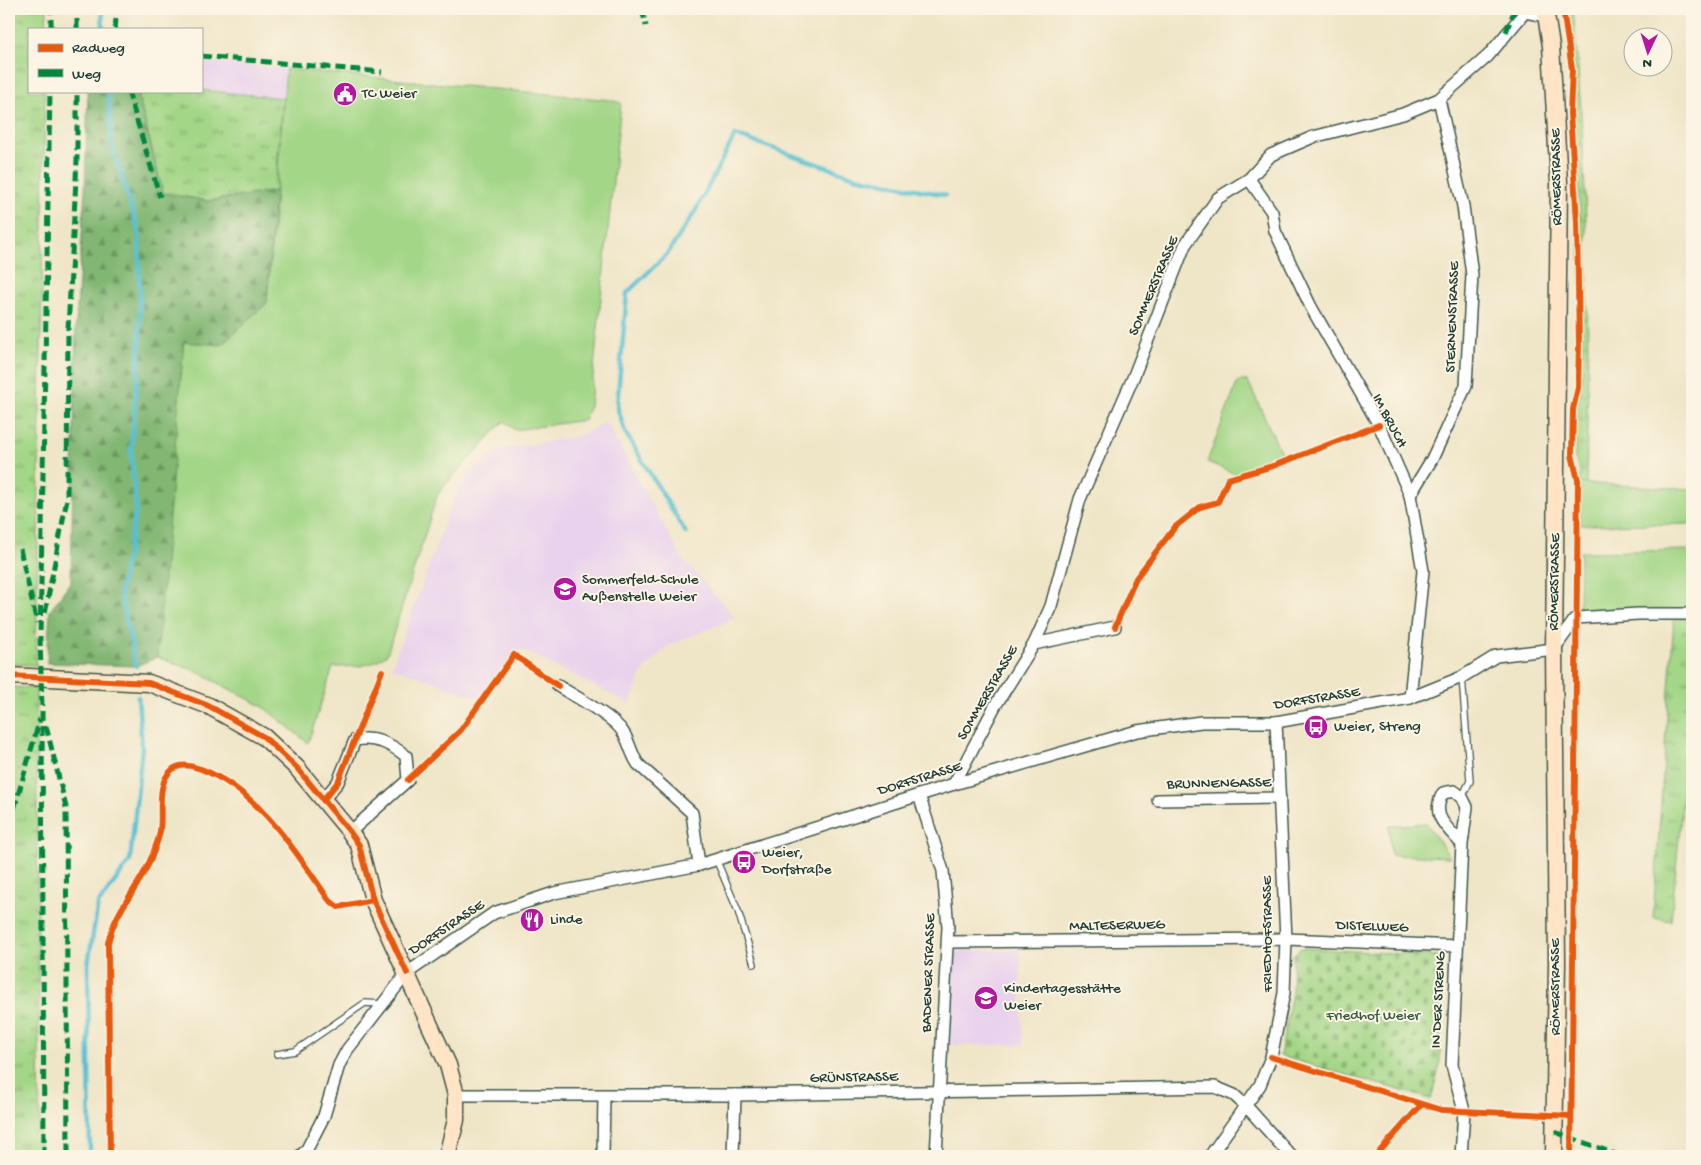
<svg xmlns="http://www.w3.org/2000/svg" width="1701" height="1165" viewBox="0 0 1701 1165" font-family="'Gochi Hand',sans-serif">
<style>
.built{fill:#e9d2ed}
.grass{fill:url(#grass-tufts);stroke:#618a5d}
.forest{fill:url(#forest-firs);stroke:#507a54}
.cemetery{fill:url(#cemetery-stones);stroke:#618a5d}
.green{fill:#a3d686;stroke:#618a5d}
.lines{fill:none;stroke-linecap:round;stroke-linejoin:round}
.stream{stroke:#56c0d1;stroke-width:4.5}
.lane-casing{stroke:#3e564a;stroke-width:8}
.street-casing{stroke:#3e564a;stroke-width:14}
.secondary-casing{stroke:#3e564a;stroke-width:19}
.lane{stroke:#fff;stroke-width:5.5}
.street{stroke:#fff;stroke-width:11}
.secondary{stroke:#ffe4c6;stroke-width:16}
.quiet{stroke:#00873e;stroke-width:5;stroke-dasharray:10 5;stroke-linecap:butt}
.cycleway-casing{stroke:#fcf5e5;stroke-width:9}
.cycleway{stroke:#e8590c;stroke-width:6}
.labels{text-anchor:middle;dominant-baseline:central;stroke-width:4;stroke-linejoin:round;paint-order:stroke}
.poi-label{font-size:15px;fill:#1f3d34;stroke:#fcf5e5;text-anchor:start}
.street-label{font-size:15px;fill:#1f3d34;stroke:#fcf5e5}
.park-label{font-size:15px;fill:#395c44;stroke:#fcf5e5}
</style>
<defs>
<pattern id="grass-tufts" width="24" height="20" patternUnits="userSpaceOnUse" patternTransform="scale(1.25)"><rect width="24" height="20" fill="#a3d686"/><path d="M3 7l-1-3M5 7V3M7 7l1-3M15 17l-1-3M17 17v-4M19 17l1-3" fill="none" stroke="#84af6e"/></pattern>
<pattern id="forest-firs" width="22" height="20" patternUnits="userSpaceOnUse" patternTransform="scale(1.25)"><rect width="22" height="20" fill="#82b773"/><path d="M5 1l3.5 6h-7zM16 11l3.5 6h-7z" fill="#6a965f"/></pattern>
<pattern id="cemetery-stones" width="16" height="16" patternUnits="userSpaceOnUse" patternTransform="scale(1.25)"><rect width="16" height="16" fill="#a3d686"/><path d="M2 7V4a2 2 0 0 1 4 0v3zM10 15v-3a2 2 0 0 1 4 0v3z" fill="#84af6e"/></pattern>
</defs>
<rect width="100%" height="100%" fill="#fcf5e5"/>
<filter id="ink" filterUnits="userSpaceOnUse"><feTurbulence type="fractalNoise" baseFrequency=".02" numOctaves="2"/><feDisplacementMap in="SourceGraphic" scale="10" xChannelSelector="R" yChannelSelector="G"/><feConvolveMatrix kernelMatrix="1 2 1 2 8 2 1 2 1" color-interpolation-filters="sRGB"/></filter>
<filter id="wash" filterUnits="userSpaceOnUse"><feTurbulence type="fractalNoise" baseFrequency=".0096" numOctaves="4" result="noise"/><feDisplacementMap in="SourceGraphic" scale="20" xChannelSelector="R" yChannelSelector="G"/><feGaussianBlur stdDeviation="1.12" result="paint"/><feColorMatrix in="noise" values="0 0 0 0 0 0 0 0 0 0 0 0 0 0 0 0 0 1.4 0 .05"/><feComposite in="paint" operator="in"/></filter>
<g filter="url(#wash)">
<rect width="100%" height="100%" fill="#efe5c7"/>
<g class="built">
<polygon points="201,61 286,69 283,98 201,90"/>
<polygon points="606,422 683,560 736,618 667,646 642,673 630,704 521,649 485,700 392,667 453,499 473,469 501,450 579,436"/>
<polygon points="1020,950 1023,1045 949,1045 953,951"/>
</g>
<g class="grass">
<polygon points="9,9 47,9 46,29 29,29 29,91 45,91 36,665 9,664"/>
<path d="M1566,9H1573C1588,166 1590,326 1586,484L1580,483V472L1575,458L1576,411L1582,381L1580,217L1573,110L1574,70Z"/>
<polygon points="201,90 283,98 275,191 208,201 163,193 137,91"/>
<polygon points="1674,618 1692,618 1692,701 1671,921 1653,918"/>
<polygon points="9,687 36,688 40,1156 9,1156"/>
</g>
<polygon class="forest" points="88,91 137,91 163,193 208,201 275,191 267,303 221,345 184,342 157,657 136,666 47,663 50,611 71,581 76,324 85,190"/>
<polygon class="cemetery" points="1301,948 1441,956 1440,1065 1431,1099 1280,1056 1292,992 1293,955"/>
<g class="green">
<path d="M286,69L611,100L621,103L590,406L584,420L515,430L504,421L445,485L437,496L387,654C367,669 356,666 333,667L308,743L262,706L193,670L157,657L184,342L221,345L267,303Z"/>
<polygon points="1238,381 1248,381 1284,459 1236,474 1207,462"/>
<polygon points="1580,483 1692,489 1692,524 1580,525"/>
<polygon points="1692,550 1692,609 1579,613 1580,552"/>
<polygon points="1426,823 1450,857 1391,855 1389,826"/>
</g>
<g class="lines">
<g class="stream">
<polyline points="102,9 103,29"/>
<polyline points="108,91 112,146 139,233 140,344 131,452 136,510 120,592 136,666"/>
<polyline points="686,533 625,432 617,406 627,293 668,253 696,210 735,135 855,177 945,195"/>
<polyline points="90,1156 88,964 98,904 130,861 142,748 138,697"/>
</g>
</g>
</g>
<g filter="url(#ink)">
<g class="lines">
<g class="lane-casing">
<g id="lane">
<polyline points="1462,677 1470,781 1462,797"/>
<polyline points="355,740 382,671"/>
<polyline points="716,859 738,911 754,964"/>
<polyline points="277,1054 295,1051 365,1003 382,1004"/>
</g>
</g>
<g class="street-casing">
<g id="street">
<polyline points="1249,179 1272,212 1275,231 1311,307 1379,425 1410,495 1423,571 1410,698"/>
<polyline points="1410,495 1432,459 1466,386 1472,275 1463,206 1439,99"/>
<polyline points="1034,644 1115,627"/>
<path d="M558,686C576,697 601,710 616,724C629,735 629,751 638,764L692,813L699,865"/>
<polyline points="954,784 995,706 1034,644 1051,606 1080,499 1133,378 1185,245 1218,198 1249,179 1271,155 1313,137 1403,114 1439,99 1488,56 1525,12 1546,16"/>
<polyline points="919,795 943,871 948,927 936,1156"/>
<path d="M323,800L338,782L355,740C375,736 391,744 406,756L408,780L350,832"/>
<polyline points="1158,800 1280,798"/>
<polyline points="948,942 1286,939 1457,946"/>
<polyline points="456,1095 735,1095 1215,1087 1234,1095 1247,1107 1291,1156"/>
<polyline points="300,1156 306,1151 324,1116 339,1065 347,1050 407,973 494,913 554,893 699,865 954,784 1137,731 1201,722 1276,722 1410,698 1462,677 1496,656 1554,649 1576,618 1638,614 1692,614"/>
<polyline points="603,1156 604,1096"/>
<polyline points="733,1156 735,1095"/>
<polyline points="1210,1156 1260,1085 1271,1057 1284,993 1286,939 1276,722"/>
<path d="M1461,1156L1464,1111L1452,1065L1462,844L1467,807L1462,797L1454,791L1443,793C1430,816 1447,827 1462,844"/>
</g>
</g>
<g class="secondary-casing">
<g id="secondary">
<polyline points="1545,9 1551,46 1559,182 1554,649 1557,962 1554,1156"/>
<polyline points="9,676 149,683 209,706 264,737 297,768 350,832 359,845 373,900 448,1065 456,1095 456,1120 447,1156"/>
</g>
</g>
<use href="#lane" class="lane"/>
<use href="#street" class="street"/>
<use href="#secondary" class="secondary"/>
<g class="quiet">
<polyline points="642,9 646,26"/>
<polyline points="51,29 51,9"/>
<polyline points="77,29 77,9"/>
<polyline points="115,29 117,9"/>
<polyline points="1506,32 1515,9"/>
<polyline points="201,56 382,72"/>
<polyline points="128,91 160,197"/>
<polyline points="20,549 37,623"/>
<polyline points="45,613 67,499 68,329 77,160 77,91"/>
<polyline points="46,726 66,807 68,1156"/>
<polyline points="14,809 40,719"/>
<polyline points="1555,1132 1621,1156"/>
<polyline points="306,1151 306,1156"/>
<polyline points="44,1156 42,709 40,638 50,91"/>
</g>
<g class="cycleway-casing">
<g id="cycleway">
<polyline points="1563,9 1572,69 1570,113 1577,222 1579,344 1578,388 1573,409 1572,455 1578,480 1571,1156"/>
<polyline points="1115,627 1136,578 1175,527 1200,507 1218,502 1228,479 1273,466 1379,425"/>
<polyline points="9,676 149,683 209,706 264,737 297,768 350,832 359,845 373,900 407,973"/>
<polyline points="408,780 461,730 514,655 558,686"/>
<polyline points="323,800 338,782 382,671"/>
<polyline points="1271,1057 1441,1110 1571,1116"/>
<path d="M110,1156L108,943C116,907 140,888 152,856C155,848 159,839 160,831C163,812 155,783 173,769C182,763 192,766 201,769C260,792 295,851 329,900L338,907L373,900"/>
<polyline points="1378,1156 1380,1151 1421,1105"/>
</g>
</g>
<use href="#cycleway" class="cycleway"/>
</g>
</g>
<defs>
<g id="civic-disc" transform="scale(1.25)"><circle r="9.5" fill="#b5179e" stroke="#fcf5e5"/><path d="M-.6-6.5H3V-4.5H.6V-3L4-1V1h2V6H-6V1h2V-1L-.6-3ZM-1.2 2.5V6h2.4V2.5Z" fill="#fff"/></g>
<g id="school-disc" transform="scale(1.25)"><circle r="9.5" fill="#b5179e" stroke="#fcf5e5"/><path d="M0-5L7-2L0 1L-7-2ZM-4 1L0 2.5L4 1V4Q0 6-4 4Z" fill="#fff"/></g>
<g id="bus-disc" transform="scale(1.25)"><circle r="9.5" fill="#b5179e" stroke="#fcf5e5"/><path d="M-5-6H5V4H4V6H2V4H-2V6H-4V4H-5ZM-3.5-4V0h7V-4ZM-3.5 1.2v1.5H-2V1.2ZM2 1.2v1.5H3.5V1.2Z" fill="#fff"/></g>
<g id="restaurant-disc" transform="scale(1.25)"><circle r="9.5" fill="#b5179e" stroke="#fcf5e5"/><path d="M-5-6h1v4h1v-4h1v4h1v-4h1v5L-1.5 .5V6h-2V.5L-5-1ZM5-6V6H3V1.5H1.5Q1.5-4 5-6Z" fill="#fff"/></g>
</defs>
<g fill-rule="evenodd">
<use href="#civic-disc" x="345" y="94"/>
<use href="#school-disc" x="565" y="589"/>
<use href="#bus-disc" x="1316" y="727"/>
<use href="#bus-disc" x="744" y="862"/>
<use href="#restaurant-disc" x="532" y="920"/>
<use href="#school-disc" x="986" y="998"/>
</g>
<g class="labels">
<g class="poi-label">
<text x="362" y="94">TC Weier</text>
<text x="582" y="580">Sommerfeld-Schule<tspan x="582" dy="17">Außenstelle Weier</tspan></text>
<text x="1334" y="727">Weier, Streng</text>
<text x="762" y="853">Weier,<tspan x="762" dy="17">Dorfstraße</tspan></text>
<text x="550" y="920">Linde</text>
<text x="1004" y="989">Kindertagesstätte<tspan x="1004" dy="17">Weier</tspan></text>
</g>
<g class="street-label">
<text transform="translate(1557 177) rotate(-91)">RÖMERSTRASSE</text>
<text transform="translate(1154 286) rotate(-67)">SOMMERSTRASSE</text>
<text transform="translate(1453 317) rotate(-88)">STERNENSTRASSE</text>
<text transform="translate(1389 421) rotate(62)">IM BRUCH</text>
<text transform="translate(1555 582) rotate(-89)">RÖMERSTRASSE</text>
<text transform="translate(988 693) rotate(-60)">SOMMERSTRASSE</text>
<text transform="translate(1317 699) rotate(-9)">DORFSTRASSE</text>
<text transform="translate(920 779) rotate(-17)">DORFSTRASSE</text>
<text transform="translate(1219 784) rotate(-1)">BRUNNENGASSE</text>
<text transform="translate(1117 926) rotate(-1)">MALTESERWEG</text>
<text transform="translate(1372 927) rotate(2)">DISTELWEG</text>
<text transform="translate(447 928) rotate(-34)">DORFSTRASSE</text>
<text transform="translate(1268 934) rotate(-90)">FRIEDHOFSTRASSE</text>
<text transform="translate(929 973) rotate(-88)">BADENER STRASSE</text>
<text transform="translate(1556 987) rotate(-90)">RÖMERSTRASSE</text>
<text transform="translate(1439 1000) rotate(-87)">IN DER STRENG</text>
<text transform="translate(854 1078) rotate(-1)">GRÜNSTRASSE</text>
</g>
<g class="park-label">
<text x="1373" y="1016">Friedhof Weier</text>
</g>
</g>
<rect width="1701" height="1165" fill="none" stroke="#fcf5e5" stroke-width="30"/>
<rect x="28" y="28" width="175" height="65" fill="#fcf5e5" stroke="#a4ab9e"/>
<rect x="38" y="44" width="25" height="8" fill="#e8590c" stroke="#a4ab9e"/>
<text x="72" y="52" font-size="15" fill="#1f3d34">Radweg</text>
<rect x="38" y="69" width="25" height="8" fill="#00873e" stroke="#a4ab9e"/>
<text x="72" y="78" font-size="15" fill="#1f3d34">Weg</text>
<g transform="translate(1648 52) rotate(184)"><circle r="24" fill="#fcf5e5" stroke="#a4ab9e"/>
<path d="M0-4L9 19L0 12L-9 19Z" fill="#b5179e"/>
<text y="-8" font-size="14" font-weight="bold" text-anchor="middle" fill="#1f3d34">N</text>
</g>
</svg>
